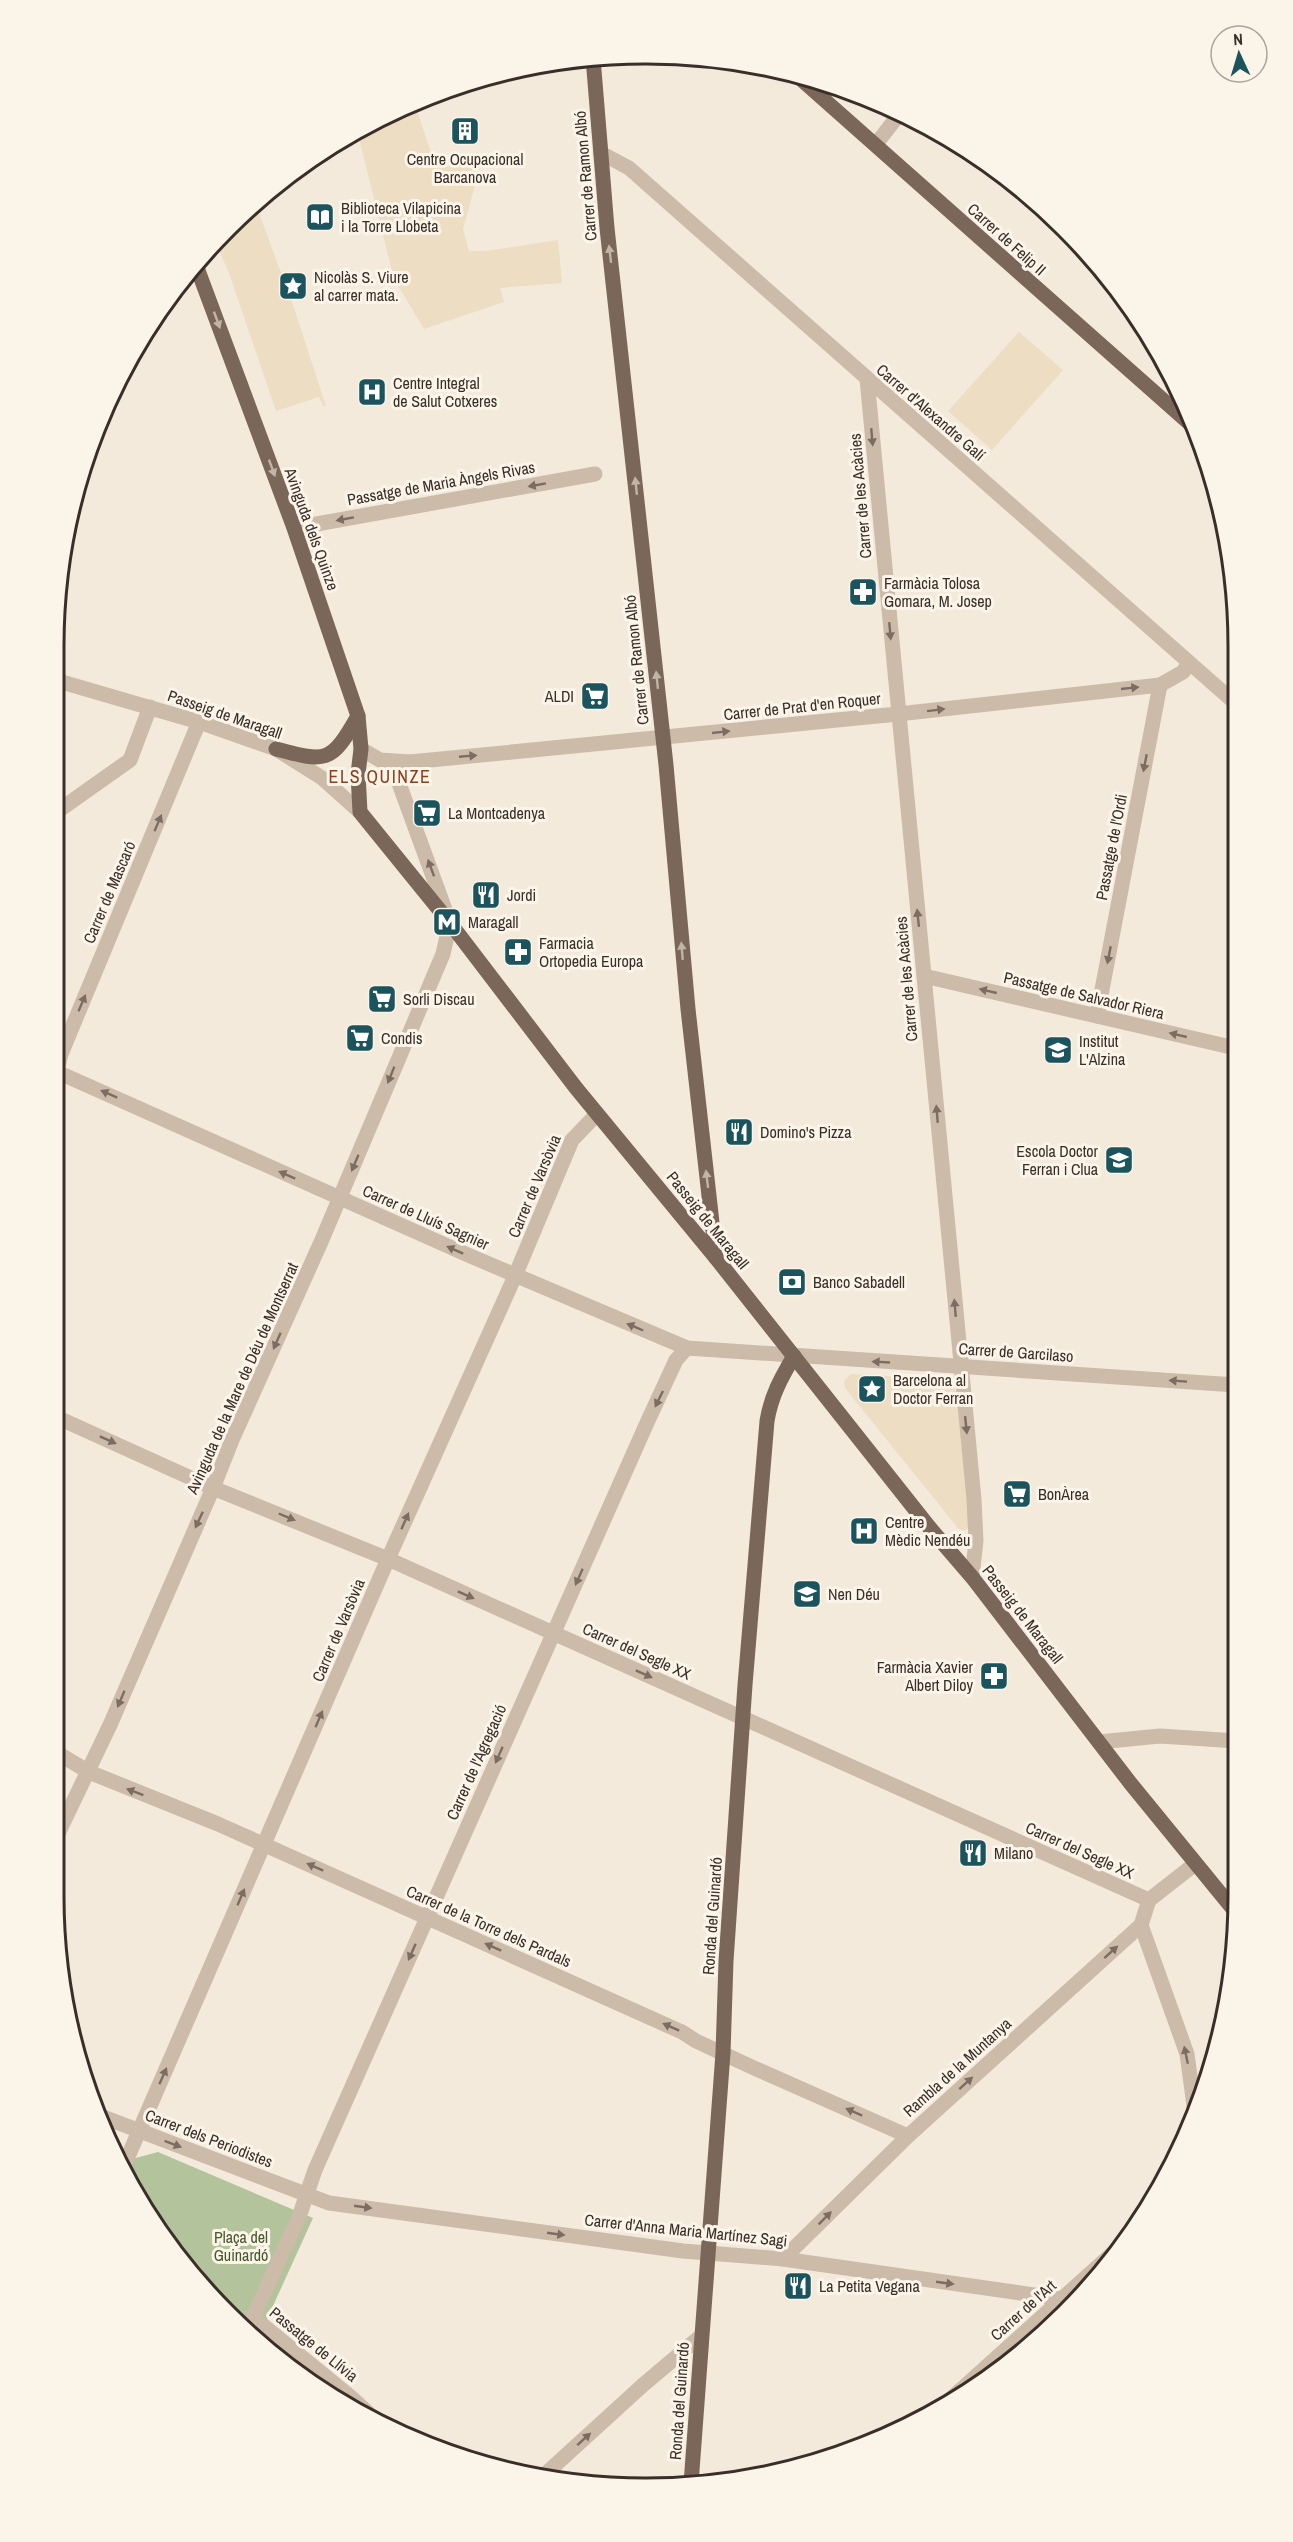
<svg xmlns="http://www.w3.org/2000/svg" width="1293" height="2542" viewBox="0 0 1293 2542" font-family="'Archivo Narrow',sans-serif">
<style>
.green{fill:#b3c39b}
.plaza{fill:#ecddc3}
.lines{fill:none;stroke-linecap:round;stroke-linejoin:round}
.minor{stroke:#ccbba8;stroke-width:15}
.major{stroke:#7b6759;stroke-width:15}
.oneway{fill:#c1b5a8}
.oneway2{fill:#7b6d62}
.labels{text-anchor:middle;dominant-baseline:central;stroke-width:6;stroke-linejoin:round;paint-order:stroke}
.poi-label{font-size:16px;fill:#392e28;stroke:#fbf4e9;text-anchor:start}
.street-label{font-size:16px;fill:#392e28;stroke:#fbf4e9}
.park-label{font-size:16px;fill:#45582b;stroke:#fbf4e9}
.neighbourhood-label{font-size:18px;letter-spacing:1.5px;fill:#8c3f1d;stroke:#fbf4e9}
.rim{fill:none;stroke:#392e28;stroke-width:3}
</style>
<rect width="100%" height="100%" fill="#f3eadc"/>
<path class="green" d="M158,2152L313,2218L262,2330C252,2326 240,2323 232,2316C193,2282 147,2221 125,2174L132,2159Z"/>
<g class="plaza">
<polygon points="415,104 436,168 481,163 463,229 469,251 486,251 558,240 562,283 500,288 504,302 424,329 394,279 357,130"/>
<polygon points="255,202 294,308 326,406 323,406 319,397 276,411 229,273 216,243"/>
<polygon points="1019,332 1063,370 992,450 948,411"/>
<polygon points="851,1374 945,1379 953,1381 957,1397 970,1524 968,1528 964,1531 958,1528 849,1393 845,1388 844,1381"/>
</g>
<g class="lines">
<g class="minor">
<polyline points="876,144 901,112"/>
<polyline points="601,153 629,168 1234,702"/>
<polyline points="867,379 974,1499 976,1541 972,1577"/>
<polyline points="294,528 595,474"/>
<polyline points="55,680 199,722 276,749 322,778 360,812"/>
<polyline points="361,749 380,760 410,762 898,714 1160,685 1183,672 1189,663"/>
<polyline points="55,813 130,760 150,707"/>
<polyline points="924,976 1235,1048"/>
<polyline points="1097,1016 1160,685"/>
<polyline points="55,1071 468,1255 687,1348 1236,1385"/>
<polyline points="55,1077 61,1054 199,722"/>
<polyline points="54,1416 213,1488 388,1559 1149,1900"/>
<polyline points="1099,1742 1160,1736 1237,1741"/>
<polyline points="54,1751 89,1772 218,1824 682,2032 696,2041 754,2068 908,2136"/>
<polyline points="54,1842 110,1725 213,1488 232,1440 321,1242 443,954 450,923 397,778 400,768 410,762"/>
<polyline points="1149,1900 1195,1864"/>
<polyline points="1141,1925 1187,2054 1195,2113"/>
<polyline points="98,2115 329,2203 683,2251 783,2259 1062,2299"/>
<polyline points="123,2168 388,1559 515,1276 572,1140 597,1114"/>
<polyline points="783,2259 908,2136 1141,1925 1149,1900"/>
<polyline points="946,2403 1124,2243"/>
<polyline points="379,2423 352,2398 253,2317 299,2217 315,2170 646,1425 676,1360 687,1348"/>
<polyline points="541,2478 643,2385 701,2336"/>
</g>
<g class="major">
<polyline points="593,58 607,228 666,765 688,1009 716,1258"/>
<polyline points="794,73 1197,430"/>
<polyline points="196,265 294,528 358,716 361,749 358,774 360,812 450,923 576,1088 716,1258 929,1527 972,1577 1131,1784 1238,1915"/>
<path d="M276,749C326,762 331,764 358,716"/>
<path d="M691,2484L723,2053L726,1961L745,1685L767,1421C771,1396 781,1378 794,1356"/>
</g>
</g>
<defs><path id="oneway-solid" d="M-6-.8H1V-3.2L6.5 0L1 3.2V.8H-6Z" transform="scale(1.5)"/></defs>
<g class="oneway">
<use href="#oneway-solid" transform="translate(610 254) rotate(-97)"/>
<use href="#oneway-solid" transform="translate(217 320) rotate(70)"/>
<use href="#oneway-solid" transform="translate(272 468) rotate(70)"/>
<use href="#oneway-solid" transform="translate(636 486) rotate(-96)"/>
<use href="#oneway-solid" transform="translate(657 680) rotate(-96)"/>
<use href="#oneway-solid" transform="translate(682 951) rotate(-95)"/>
<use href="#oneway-solid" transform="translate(707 1179) rotate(-97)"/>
</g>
<g class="oneway2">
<use href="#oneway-solid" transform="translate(872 437) rotate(85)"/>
<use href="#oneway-solid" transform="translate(537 485) rotate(170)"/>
<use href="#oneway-solid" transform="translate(345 519) rotate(170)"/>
<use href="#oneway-solid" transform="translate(890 631) rotate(85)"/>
<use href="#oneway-solid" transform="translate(1130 688) rotate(-6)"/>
<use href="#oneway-solid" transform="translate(936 710) rotate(-7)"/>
<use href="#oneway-solid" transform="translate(721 732) rotate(-6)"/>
<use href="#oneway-solid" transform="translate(468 756) rotate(-5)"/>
<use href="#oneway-solid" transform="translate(1145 763) rotate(101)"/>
<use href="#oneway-solid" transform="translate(158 823) rotate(-67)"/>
<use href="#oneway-solid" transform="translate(431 868) rotate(-110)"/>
<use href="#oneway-solid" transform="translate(918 918) rotate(-96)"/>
<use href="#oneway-solid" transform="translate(1109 955) rotate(101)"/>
<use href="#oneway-solid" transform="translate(988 991) rotate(-167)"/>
<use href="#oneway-solid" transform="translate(82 1003) rotate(-67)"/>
<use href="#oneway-solid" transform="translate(1178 1035) rotate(-167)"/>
<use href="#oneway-solid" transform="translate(391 1075) rotate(112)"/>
<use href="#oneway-solid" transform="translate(109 1094) rotate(-156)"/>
<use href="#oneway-solid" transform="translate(937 1114) rotate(-95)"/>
<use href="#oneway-solid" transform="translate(355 1163) rotate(113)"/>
<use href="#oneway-solid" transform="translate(287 1175) rotate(-156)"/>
<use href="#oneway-solid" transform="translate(455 1250) rotate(-156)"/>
<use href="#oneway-solid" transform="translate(955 1308) rotate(-95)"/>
<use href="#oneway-solid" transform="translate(635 1327) rotate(-157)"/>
<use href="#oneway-solid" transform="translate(277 1341) rotate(114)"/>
<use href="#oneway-solid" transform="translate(881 1362) rotate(-177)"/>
<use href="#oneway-solid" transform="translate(1178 1381) rotate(-176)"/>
<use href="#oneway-solid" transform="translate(659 1399) rotate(116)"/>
<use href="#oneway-solid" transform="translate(966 1425) rotate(84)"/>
<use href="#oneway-solid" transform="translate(108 1440) rotate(24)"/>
<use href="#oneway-solid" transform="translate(287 1517) rotate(23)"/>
<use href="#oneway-solid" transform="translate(199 1520) rotate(115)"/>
<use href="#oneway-solid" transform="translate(405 1521) rotate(-66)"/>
<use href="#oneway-solid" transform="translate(579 1577) rotate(114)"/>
<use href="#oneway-solid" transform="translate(466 1595) rotate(24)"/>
<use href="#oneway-solid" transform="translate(644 1674) rotate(24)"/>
<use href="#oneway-solid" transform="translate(121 1699) rotate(113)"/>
<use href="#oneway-solid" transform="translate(319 1719) rotate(-67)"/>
<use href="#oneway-solid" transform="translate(499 1755) rotate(114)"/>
<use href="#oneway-solid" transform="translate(135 1792) rotate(-159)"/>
<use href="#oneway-solid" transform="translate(315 1867) rotate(-156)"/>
<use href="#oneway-solid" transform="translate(241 1897) rotate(-67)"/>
<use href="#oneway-solid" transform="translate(493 1947) rotate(-156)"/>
<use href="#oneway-solid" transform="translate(412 1952) rotate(114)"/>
<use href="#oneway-solid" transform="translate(1111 1952) rotate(-42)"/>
<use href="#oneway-solid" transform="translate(671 2027) rotate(-156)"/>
<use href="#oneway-solid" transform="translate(1186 2055) rotate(-102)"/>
<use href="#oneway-solid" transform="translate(163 2076) rotate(-66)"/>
<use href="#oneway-solid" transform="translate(966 2083) rotate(-42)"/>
<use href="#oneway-solid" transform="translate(854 2112) rotate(-156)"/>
<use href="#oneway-solid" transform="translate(173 2144) rotate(21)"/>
<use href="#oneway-solid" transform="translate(363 2207) rotate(8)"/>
<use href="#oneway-solid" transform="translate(825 2218) rotate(-45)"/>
<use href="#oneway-solid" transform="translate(556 2234) rotate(8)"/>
<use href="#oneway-solid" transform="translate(945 2283) rotate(8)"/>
<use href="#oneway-solid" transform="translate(584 2439) rotate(-42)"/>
</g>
<defs>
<g id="building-square" transform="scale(1.5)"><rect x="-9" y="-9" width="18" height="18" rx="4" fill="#1b545c" stroke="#fbf4e9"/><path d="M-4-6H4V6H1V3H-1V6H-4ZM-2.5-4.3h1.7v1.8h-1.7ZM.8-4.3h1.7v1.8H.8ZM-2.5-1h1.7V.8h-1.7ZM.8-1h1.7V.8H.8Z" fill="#fff"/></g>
<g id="library-square" transform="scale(1.5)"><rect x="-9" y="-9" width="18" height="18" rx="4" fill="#1b545c" stroke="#fbf4e9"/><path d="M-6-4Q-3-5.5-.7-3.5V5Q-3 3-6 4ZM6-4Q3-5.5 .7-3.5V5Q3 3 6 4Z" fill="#fff"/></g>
<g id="sight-square" transform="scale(1.5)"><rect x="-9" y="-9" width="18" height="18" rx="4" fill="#1b545c" stroke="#fbf4e9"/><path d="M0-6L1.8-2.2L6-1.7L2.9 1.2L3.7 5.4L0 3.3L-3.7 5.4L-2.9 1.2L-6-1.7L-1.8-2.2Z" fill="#fff"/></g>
<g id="hospital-square" transform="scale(1.5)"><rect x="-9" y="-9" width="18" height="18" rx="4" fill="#1b545c" stroke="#fbf4e9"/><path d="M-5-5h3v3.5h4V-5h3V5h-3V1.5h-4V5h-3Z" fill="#fff"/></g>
<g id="pharmacy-square" transform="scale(1.5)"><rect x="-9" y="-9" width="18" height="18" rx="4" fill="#1b545c" stroke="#fbf4e9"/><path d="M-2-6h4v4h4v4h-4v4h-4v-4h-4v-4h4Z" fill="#fff"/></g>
<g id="supermarket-square" transform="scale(1.5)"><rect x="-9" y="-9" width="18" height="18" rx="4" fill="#1b545c" stroke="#fbf4e9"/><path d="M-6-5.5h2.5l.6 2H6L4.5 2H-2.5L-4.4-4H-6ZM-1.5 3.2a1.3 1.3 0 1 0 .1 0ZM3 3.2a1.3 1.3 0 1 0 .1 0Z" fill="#fff"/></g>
<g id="restaurant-square" transform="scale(1.5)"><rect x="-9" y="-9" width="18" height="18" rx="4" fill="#1b545c" stroke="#fbf4e9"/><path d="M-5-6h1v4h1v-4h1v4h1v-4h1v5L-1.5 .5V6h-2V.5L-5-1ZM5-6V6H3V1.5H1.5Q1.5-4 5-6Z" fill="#fff"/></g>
<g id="metro-square" transform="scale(1.5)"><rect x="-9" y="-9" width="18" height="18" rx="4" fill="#1b545c" stroke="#fbf4e9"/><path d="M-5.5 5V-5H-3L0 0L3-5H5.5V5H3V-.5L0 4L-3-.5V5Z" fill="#fff"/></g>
<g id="school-square" transform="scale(1.5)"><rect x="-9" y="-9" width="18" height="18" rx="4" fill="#1b545c" stroke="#fbf4e9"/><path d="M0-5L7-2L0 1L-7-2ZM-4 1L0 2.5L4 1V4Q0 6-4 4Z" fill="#fff"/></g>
<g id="bank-square" transform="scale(1.5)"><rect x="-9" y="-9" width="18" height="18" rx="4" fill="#1b545c" stroke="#fbf4e9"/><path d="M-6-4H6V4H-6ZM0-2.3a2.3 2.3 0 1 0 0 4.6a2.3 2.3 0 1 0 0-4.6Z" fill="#fff"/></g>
</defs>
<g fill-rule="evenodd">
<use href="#building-square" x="465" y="131"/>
<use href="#library-square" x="320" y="217"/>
<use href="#sight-square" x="293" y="286"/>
<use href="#hospital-square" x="372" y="392"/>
<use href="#pharmacy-square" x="863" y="592"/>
<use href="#supermarket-square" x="595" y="696"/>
<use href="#supermarket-square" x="427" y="813"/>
<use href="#restaurant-square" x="486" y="895"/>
<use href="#metro-square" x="447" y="922"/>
<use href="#pharmacy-square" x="518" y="952"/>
<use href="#supermarket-square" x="382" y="999"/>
<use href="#supermarket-square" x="360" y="1038"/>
<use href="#school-square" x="1058" y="1050"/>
<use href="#restaurant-square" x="739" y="1132"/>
<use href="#school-square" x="1119" y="1160"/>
<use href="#bank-square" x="792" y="1282"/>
<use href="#sight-square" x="872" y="1389"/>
<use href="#supermarket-square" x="1017" y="1494"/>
<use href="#hospital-square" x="864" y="1531"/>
<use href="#school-square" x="807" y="1594"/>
<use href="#pharmacy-square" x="994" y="1676"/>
<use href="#restaurant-square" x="973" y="1853"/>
<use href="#restaurant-square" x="798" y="2286"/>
</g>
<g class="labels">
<g class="poi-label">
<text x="465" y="159" text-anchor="middle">Centre Ocupacional<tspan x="465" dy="18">Barcanova</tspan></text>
<text x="341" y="208">Biblioteca Vilapicina<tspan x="341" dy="18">i la Torre Llobeta</tspan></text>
<text x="314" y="277">Nicolàs S. Viure<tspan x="314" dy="18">al carrer mata.</tspan></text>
<text x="393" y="383">Centre Integral<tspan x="393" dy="18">de Salut Cotxeres</tspan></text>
<text x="884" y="583">Farmàcia Tolosa<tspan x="884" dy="18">Gomara, M. Josep</tspan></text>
<text x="574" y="696" text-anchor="end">ALDI</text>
<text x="448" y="813">La Montcadenya</text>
<text x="507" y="895">Jordi</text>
<text x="468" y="922">Maragall</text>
<text x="539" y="943">Farmacia<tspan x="539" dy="18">Ortopedia Europa</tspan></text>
<text x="403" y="999">Sorli Discau</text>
<text x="381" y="1038">Condis</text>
<text x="1079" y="1041">Institut<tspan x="1079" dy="18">L'Alzina</tspan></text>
<text x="760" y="1132">Domino's Pizza</text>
<text x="1098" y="1151" text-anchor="end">Escola Doctor<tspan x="1098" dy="18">Ferran i Clua</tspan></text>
<text x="813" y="1282">Banco Sabadell</text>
<text x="893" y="1380">Barcelona al<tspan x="893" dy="18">Doctor Ferran</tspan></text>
<text x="1038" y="1494">BonÀrea</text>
<text x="885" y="1522">Centre<tspan x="885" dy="18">Mèdic Nendéu</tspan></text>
<text x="828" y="1594">Nen Déu</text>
<text x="973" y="1667" text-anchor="end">Farmàcia Xavier<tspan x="973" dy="18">Albert Diloy</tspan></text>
<text x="994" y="1853">Milano</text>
<text x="819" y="2286">La Petita Vegana</text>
</g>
<g class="street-label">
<text transform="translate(585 176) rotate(-95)">Carrer de Ramon Albó</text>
<text transform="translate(1007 239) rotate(42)">Carrer de Felip II</text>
<text transform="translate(931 412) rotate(41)">Carrer d'Alexandre Galí</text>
<text transform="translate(441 483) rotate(-10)">Passatge de Maria Àngels Rivas</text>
<text transform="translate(860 496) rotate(-95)">Carrer de les Acàcies</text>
<text transform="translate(312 529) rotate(70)">Avinguda dels Quinze</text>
<text transform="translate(636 660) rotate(-96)">Carrer de Ramon Albó</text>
<text transform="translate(802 706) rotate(-6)">Carrer de Prat d'en Roquer</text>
<text transform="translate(225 714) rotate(19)">Passeig de Maragall</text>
<text transform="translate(1111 847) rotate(-79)">Passatge de l'Ordi</text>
<text transform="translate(109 892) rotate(-67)">Carrer de Mascaró</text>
<text transform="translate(906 979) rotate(-95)">Carrer de les Acàcies</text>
<text transform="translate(1084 995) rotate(13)">Passatge de Salvador Riera</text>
<text transform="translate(534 1186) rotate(-67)">Carrer de Varsòvia</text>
<text transform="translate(426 1217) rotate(24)">Carrer de Lluís Sagnier</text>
<text transform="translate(708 1220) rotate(51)">Passeig de Maragall</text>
<text transform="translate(1016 1352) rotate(4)">Carrer de Garcilaso</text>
<text transform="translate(242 1378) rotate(-66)">Avinguda de la Mare de Déu de Montserrat</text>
<text transform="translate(1023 1614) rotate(52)">Passeig de Maragall</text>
<text transform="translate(338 1630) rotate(-67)">Carrer de Varsòvia</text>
<text transform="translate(637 1651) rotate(24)">Carrer del Segle XX</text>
<text transform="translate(476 1762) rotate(-66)">Carrer de l'Agregació</text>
<text transform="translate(1080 1850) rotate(24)">Carrer del Segle XX</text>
<text transform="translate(712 1916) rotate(-86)">Ronda del Guinardó</text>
<text transform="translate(489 1926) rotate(24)">Carrer de la Torre dels Pardals</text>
<text transform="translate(957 2067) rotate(-42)">Rambla de la Muntanya</text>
<text transform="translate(209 2138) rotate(21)">Carrer dels Periodistes</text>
<text transform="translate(686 2230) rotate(6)">Carrer d'Anna Maria Martínez Sagi</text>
<text transform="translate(1023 2310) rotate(-42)">Carrer de l'Art</text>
<text transform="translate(314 2344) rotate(39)">Passatge de Llívia</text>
<text transform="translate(679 2401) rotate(-86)">Ronda del Guinardó</text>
</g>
<g class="park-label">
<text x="241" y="2237">Plaça del<tspan x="241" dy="18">Guinardó</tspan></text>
</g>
<g class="neighbourhood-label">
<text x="380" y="776">ELS QUINZE</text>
</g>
</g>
<path d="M0 0H1293V2542H0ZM646 64H646A582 582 0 0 1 1228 646V1896A582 582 0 0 1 646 2478H646A582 582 0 0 1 64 1896V646A582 582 0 0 1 646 64Z" fill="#fbf4e9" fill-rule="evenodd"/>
<path class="rim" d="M646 64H646A582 582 0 0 1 1228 646V1896A582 582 0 0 1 646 2478H646A582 582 0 0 1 64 1896V646A582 582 0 0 1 646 64Z"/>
<g transform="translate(1239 54) rotate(356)"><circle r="28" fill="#fbf4e9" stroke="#ada59c" stroke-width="1.5"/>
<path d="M0-4.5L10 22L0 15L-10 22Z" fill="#1b545c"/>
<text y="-9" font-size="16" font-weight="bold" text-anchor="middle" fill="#392e28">N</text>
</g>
</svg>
